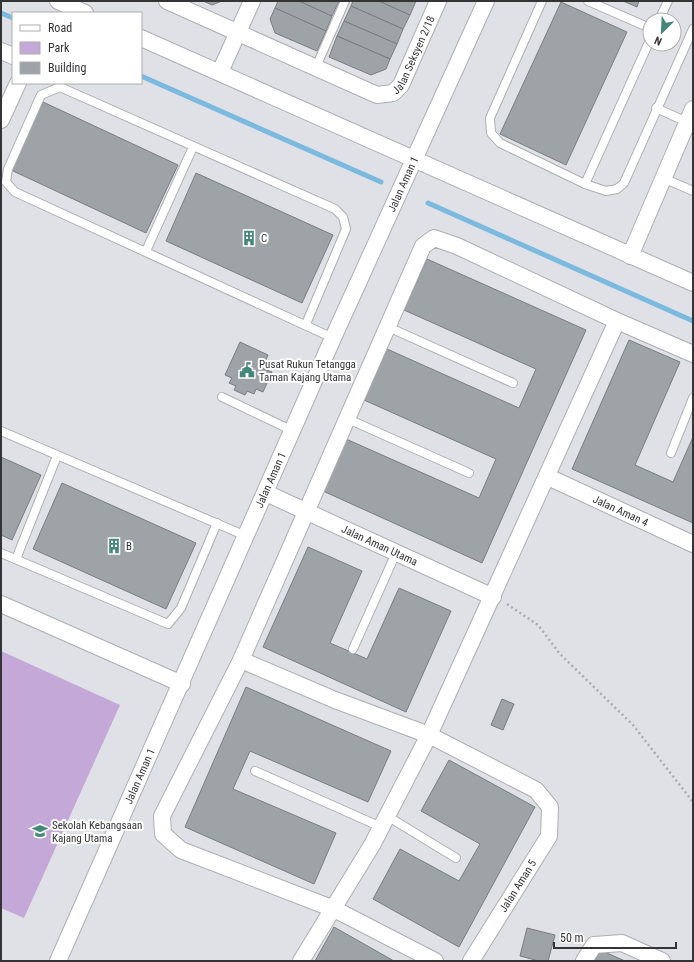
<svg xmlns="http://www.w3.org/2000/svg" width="694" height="962" viewBox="0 0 694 962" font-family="'Roboto Condensed',sans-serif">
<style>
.green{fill:#c3a8d8}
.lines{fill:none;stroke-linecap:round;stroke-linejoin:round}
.stream{stroke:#7bb9de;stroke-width:5}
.building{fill:#9ea3a8;stroke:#797d82}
.service-casing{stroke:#acaeb4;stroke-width:10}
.minor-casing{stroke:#acaeb4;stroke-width:18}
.path{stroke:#a9aab0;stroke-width:2.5;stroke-dasharray:2 3;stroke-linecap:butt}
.service{stroke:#fff;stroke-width:8}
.minor{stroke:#fff;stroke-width:16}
.labels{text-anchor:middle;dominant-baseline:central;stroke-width:4;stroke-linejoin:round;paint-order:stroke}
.street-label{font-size:11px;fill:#343437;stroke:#fff}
.poi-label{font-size:11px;fill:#343437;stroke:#fff;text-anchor:start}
</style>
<rect width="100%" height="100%" fill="#dfe1e7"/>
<polygon class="green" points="1,651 120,705 24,918 1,908"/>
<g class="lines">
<g class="stream">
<polyline points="1,13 13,18"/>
<polyline points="141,76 381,182"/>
<polyline points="428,203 693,321"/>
</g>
</g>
<g class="building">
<polygon points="203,1 222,1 212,5"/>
<polygon points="278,1 299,1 332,16 326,31 275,8"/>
<polygon points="299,1 339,1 332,16"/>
<polygon points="353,1 379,1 410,15 403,29 351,6"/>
<polygon points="379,1 416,1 410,15"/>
<polygon points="623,1 639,1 637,7"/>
<polygon points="561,2 627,32 566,165 500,134"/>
<polygon points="351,6 403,29 397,44 344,21"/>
<polygon points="275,8 326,31 317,51 275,33 270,19"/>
<polygon points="344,21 397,44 390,59 337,36"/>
<polygon points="337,36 390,59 386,69 371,75 329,57"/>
<polygon points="43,102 178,165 146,233 11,170"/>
<polygon points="196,173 333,235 302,303 166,241"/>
<polygon points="427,259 586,330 482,563 323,491 346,439 479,498 496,459 364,400 387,349 519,408 536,369 404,310"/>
<polygon points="629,340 680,362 635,465 673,482 693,437 693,523 572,469"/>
<polygon points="240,342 268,355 262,368 272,372 263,392 256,389 254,394 247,391 245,395 234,390 236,386 229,383 232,378 225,375"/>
<polygon points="1,457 41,475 12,540 1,535"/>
<polygon points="62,483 196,543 166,609 33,549"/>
<polygon points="308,547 362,571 330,643 367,659 399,588 451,611 406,712 263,647"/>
<polygon points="246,687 391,751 368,802 250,751 233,789 336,833 314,884 185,827"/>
<polygon points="502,699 514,704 503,730 491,725"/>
<polygon points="449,760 535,807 459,947 373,899 400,849 459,881 480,844 421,811"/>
<polygon points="334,927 394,961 315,961"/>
<polygon points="527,928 555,935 548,961 539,961 520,956"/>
<polygon points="600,950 625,961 595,961"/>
</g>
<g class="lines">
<g class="service-casing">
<g id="service">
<polyline points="542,1 490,118 491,133 500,143 585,184 606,191 617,189 624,183 693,29"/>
<polyline points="588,1 650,28"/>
<polyline points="659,20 668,1"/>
<polyline points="316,67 345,1"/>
<polyline points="656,108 687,122"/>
<polyline points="663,178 693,191"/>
<polyline points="585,184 650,40"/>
<polyline points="146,251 193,147"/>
<polyline points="306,324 346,229 343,217 335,209 60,87 41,95 8,169 6,182 15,192 333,338"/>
<polyline points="388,327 513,383"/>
<polyline points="222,397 293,431"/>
<polyline points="348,419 469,473"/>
<polyline points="1,431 246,536"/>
<polyline points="671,453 693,398"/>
<polyline points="1,553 168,624 181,608 217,523"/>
<polyline points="16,559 57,456"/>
<polyline points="353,649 396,553"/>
<polyline points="255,771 381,827"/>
<polyline points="387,816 456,858"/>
</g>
</g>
<g class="minor-casing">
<g id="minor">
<polyline points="58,1 85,13"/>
<path id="s1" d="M167,1L377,95L393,93L401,85L438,1"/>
<polyline points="141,38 693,283"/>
<polyline points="1,51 13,56"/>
<polyline points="220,72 252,1"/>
<polyline points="1,120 18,83"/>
<polyline points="630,256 693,109"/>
<path id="s2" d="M548,477L693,544"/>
<path id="s3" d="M266,493L493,597"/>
<polyline points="1,604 182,684"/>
<polyline points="241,660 335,700 429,735 536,790 550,807 549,836 471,961"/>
<path id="s4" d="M58,961L333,338L486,1"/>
<polyline points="301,961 372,845 429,735 617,321"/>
<polyline points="435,961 334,909 181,850 163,834 162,816 241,660 423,246 434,238 457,246 617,321 693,354"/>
<polyline points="584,961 594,945 622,943 662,961"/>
</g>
</g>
<polyline class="path" points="507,604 538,625 560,654 633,725 693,802"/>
<use href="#service" class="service"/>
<use href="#minor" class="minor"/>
</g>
<defs>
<g id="building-bare" transform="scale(1.2)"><path d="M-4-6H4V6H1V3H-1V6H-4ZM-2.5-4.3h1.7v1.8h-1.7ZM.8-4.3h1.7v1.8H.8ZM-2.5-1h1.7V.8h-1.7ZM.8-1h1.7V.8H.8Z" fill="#45887b" stroke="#fff" stroke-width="2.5" paint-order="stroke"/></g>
<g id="civic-bare" transform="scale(1.2)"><path d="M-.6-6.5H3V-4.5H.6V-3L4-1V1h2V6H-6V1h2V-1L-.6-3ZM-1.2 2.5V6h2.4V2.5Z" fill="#45887b" stroke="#fff" stroke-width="2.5" paint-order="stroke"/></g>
<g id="school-bare" transform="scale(1.2)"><path d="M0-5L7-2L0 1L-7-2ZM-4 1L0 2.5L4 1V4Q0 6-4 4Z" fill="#45887b" stroke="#fff" stroke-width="2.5" paint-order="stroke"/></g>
</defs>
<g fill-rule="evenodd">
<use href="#building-bare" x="249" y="238"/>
<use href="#civic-bare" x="247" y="370"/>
<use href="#building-bare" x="114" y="546"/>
<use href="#school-bare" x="40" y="831"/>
</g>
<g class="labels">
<g class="street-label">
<text stroke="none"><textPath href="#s1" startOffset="290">Jalan Seksyen 2/18</textPath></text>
<text stroke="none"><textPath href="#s4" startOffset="850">Jalan Aman 1</textPath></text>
<text stroke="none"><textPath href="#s4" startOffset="526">Jalan Aman 1</textPath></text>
<text stroke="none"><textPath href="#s2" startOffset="80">Jalan Aman 4</textPath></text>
<text stroke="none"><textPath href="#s3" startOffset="125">Jalan Aman Utama</textPath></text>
<text stroke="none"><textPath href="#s4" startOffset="202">Jalan Aman 1</textPath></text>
<text transform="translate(518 886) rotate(-58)">Jalan Aman 5</text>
</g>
<g class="poi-label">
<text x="261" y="238">C</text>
<text x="259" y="364">Pusat Rukun Tetangga<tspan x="259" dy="13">Taman Kajang Utama</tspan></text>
<text x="126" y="546">B</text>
<text x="52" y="825">Sekolah Kebangsaan<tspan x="52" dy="13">Kajang Utama</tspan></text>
</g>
</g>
<rect width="694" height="962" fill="none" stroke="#343437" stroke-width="4"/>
<rect x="12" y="12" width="130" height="72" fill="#ffffff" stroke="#aeaeaf"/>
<rect x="20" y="25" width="20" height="6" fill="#ffffff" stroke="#aeaeaf"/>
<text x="48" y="32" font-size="12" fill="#343437">Road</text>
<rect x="20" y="42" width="20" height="12" fill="#c3a8d8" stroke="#aeaeaf"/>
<text x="48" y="52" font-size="12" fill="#343437">Park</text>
<rect x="20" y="62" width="20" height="12" fill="#9ea3a8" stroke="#aeaeaf"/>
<text x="48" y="72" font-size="12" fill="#343437">Building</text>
<g transform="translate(662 32) rotate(204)"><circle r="19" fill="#ffffff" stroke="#aeaeaf"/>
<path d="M0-3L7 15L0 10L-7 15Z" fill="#45887b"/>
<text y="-6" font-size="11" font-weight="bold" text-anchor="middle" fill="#343437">N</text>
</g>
<path d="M554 942v6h122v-6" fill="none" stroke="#343437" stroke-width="2"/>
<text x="560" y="942" font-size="12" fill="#343437" stroke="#ffffff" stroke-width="3" paint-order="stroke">50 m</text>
</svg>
